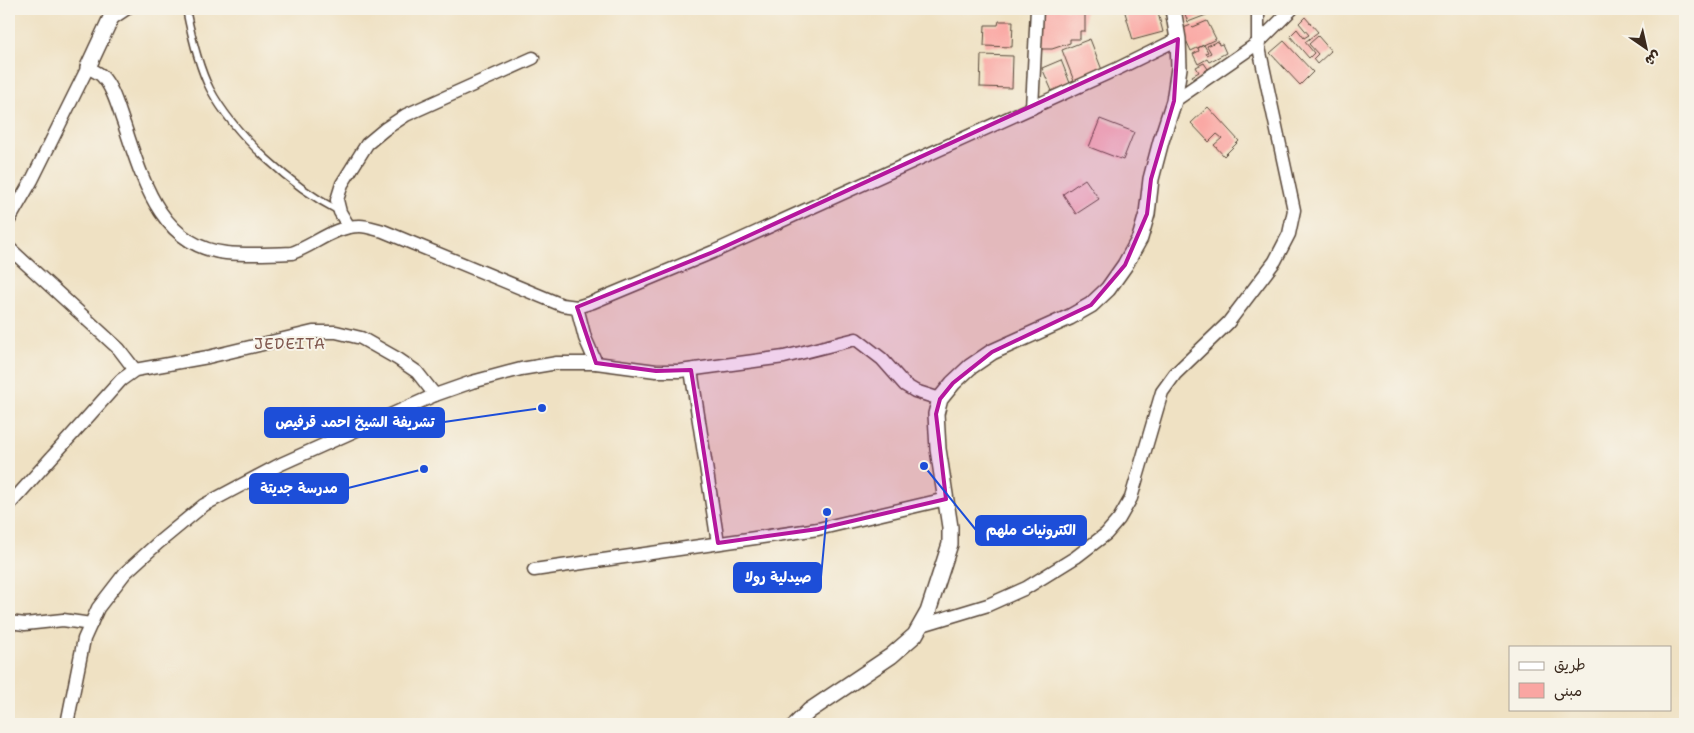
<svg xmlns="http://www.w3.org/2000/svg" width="1694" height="733" viewBox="0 0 1694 733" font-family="'Shantell Sans','Playpen Sans Arabic',sans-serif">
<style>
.building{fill:#faa6a2}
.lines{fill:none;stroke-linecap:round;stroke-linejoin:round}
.service-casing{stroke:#564537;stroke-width:9}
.minor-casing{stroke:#564537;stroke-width:15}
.tertiary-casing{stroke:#564537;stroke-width:18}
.service{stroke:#fff;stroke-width:6}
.minor{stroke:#fff;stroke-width:12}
.tertiary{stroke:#fff;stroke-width:15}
.marked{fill:#b5179e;fill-opacity:0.2;stroke:#b5179e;stroke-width:4;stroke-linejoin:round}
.labels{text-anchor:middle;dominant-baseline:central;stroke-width:4;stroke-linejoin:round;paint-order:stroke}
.quarter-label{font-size:15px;letter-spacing:1px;fill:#7e554c;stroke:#f7f3e8}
.leader{fill:none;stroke:#1d4ed8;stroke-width:2}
.callout-dot{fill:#1d4ed8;stroke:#f7f3e8;stroke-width:2}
.callout{fill:#1d4ed8;stroke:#1d4ed8;stroke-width:2}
.callout-label{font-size:14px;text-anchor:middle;font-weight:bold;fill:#fff}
</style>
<rect width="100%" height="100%" fill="#f7f3e8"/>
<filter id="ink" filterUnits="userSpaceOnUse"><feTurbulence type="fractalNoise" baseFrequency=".02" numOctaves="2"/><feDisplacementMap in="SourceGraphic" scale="10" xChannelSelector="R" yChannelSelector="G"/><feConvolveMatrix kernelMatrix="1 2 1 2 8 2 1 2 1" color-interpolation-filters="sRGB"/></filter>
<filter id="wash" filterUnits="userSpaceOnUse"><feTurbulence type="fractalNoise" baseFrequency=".0096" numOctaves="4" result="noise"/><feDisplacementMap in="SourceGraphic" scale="20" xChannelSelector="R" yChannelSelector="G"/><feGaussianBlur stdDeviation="1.12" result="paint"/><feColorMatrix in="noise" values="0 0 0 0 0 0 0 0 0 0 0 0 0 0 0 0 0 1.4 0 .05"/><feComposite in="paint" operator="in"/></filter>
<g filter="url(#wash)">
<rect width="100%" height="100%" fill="#efe1c3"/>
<g id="blocks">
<g class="building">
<polygon points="1040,9 1085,9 1085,31 1080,31 1080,39 1070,39 1070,43 1052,49 1040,49"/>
<polygon points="1124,9 1157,9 1163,32 1133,40"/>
<polygon points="1183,9 1213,9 1214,12 1188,22"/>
<polygon points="1305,17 1318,32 1305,42 1314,53 1309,58 1290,36 1297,29 1304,38 1309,35 1299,23"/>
<polygon points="999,21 1013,21 1012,47 984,46 985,25 998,25"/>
<polygon points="1207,21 1216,39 1191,51 1181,29 1191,25 1193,27"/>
<polygon points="1318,36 1331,51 1317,64 1313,59 1318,54 1309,44"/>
<polygon points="1090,39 1102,70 1074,81 1062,50"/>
<polygon points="1218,41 1219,45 1222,44 1226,53 1209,62 1207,59 1198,64 1193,54 1199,51 1198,48 1204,45 1208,52 1206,53 1207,55 1211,53 1207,46"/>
<polygon points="1284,41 1313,72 1300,85 1270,53"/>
<polygon points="981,55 1013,56 1012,88 980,87"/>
<polygon points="1061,60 1070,83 1052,91 1042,68"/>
<polygon points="1204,63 1210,72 1195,81 1192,76 1199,72 1196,67"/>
<polygon points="1208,107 1239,141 1224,156 1214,145 1222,138 1217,134 1209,142 1191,123"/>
<polygon points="1100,119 1134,132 1123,160 1089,147"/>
<polygon points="1085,179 1099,199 1076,214 1063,194"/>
</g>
</g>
</g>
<g filter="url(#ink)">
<use href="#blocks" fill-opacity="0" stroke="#564537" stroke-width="1"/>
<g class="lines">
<g class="service-casing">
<path id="service" d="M186,9C191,34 198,66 210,89C235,136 292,187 339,211"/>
</g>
<g class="minor-casing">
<g id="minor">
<polyline points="111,19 126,9"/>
<polyline points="1174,101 1258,43 1292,9"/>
<polyline points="1032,108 1037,9"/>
<path d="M9,220L32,180L88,67C92,70 97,72 101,75C113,87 118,108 124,124C142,177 159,246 226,253C248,255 270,254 292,253C315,245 334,226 360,226C367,226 375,229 383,231L562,305L577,307L593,302L713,252L1119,68L1178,39"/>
<polyline points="349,227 340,212 337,200 342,184 367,144 385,129 406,115 533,58"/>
<polyline points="9,248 119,349 135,370"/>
<polyline points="596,363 656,371 680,371 784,357 856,339 882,359 905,385 915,391 940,399"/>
<polyline points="691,370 718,543"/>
<polyline points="9,505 121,380 135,370 208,357 313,332 336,332 361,338 398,359 417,372 435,395"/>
<polyline points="534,570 818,529 946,499"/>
<polyline points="9,622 25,624 63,620 91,624"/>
<polyline points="922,625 988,605 1026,588 1076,557 1106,534 1119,519 1131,498 1162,392 1175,374 1228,323 1275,261 1289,234 1294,210 1258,43 1258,9"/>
<polyline points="67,724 84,639 98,608 125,573 158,543 204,505 281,464 435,395 472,382 521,369 557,363 596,363 585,338 577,307"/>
</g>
</g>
<g class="tertiary-casing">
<g id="tertiary">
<polyline points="88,67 115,9"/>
<polyline points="796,724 809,711 891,656 915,635 928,612 950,544 950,527 938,449 936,414 940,399 953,383 970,367 992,352 1070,317 1091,305 1108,289 1125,265 1140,238 1147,214 1151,179 1161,141 1174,101 1179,68 1178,39 1173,9"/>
</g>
</g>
<use href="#service" class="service"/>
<use href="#minor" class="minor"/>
<use href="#tertiary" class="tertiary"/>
</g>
</g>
<path class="marked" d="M1178,39L1174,101L1151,179L1147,214L1125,265L1091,305L992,352L953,383L940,399L936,414L946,499L818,529L718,543L691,370L656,371L596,363L577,307L713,252Z"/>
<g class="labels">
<g class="quarter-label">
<text x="290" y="344">JEDEITA</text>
</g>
</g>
<path class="leader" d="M542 408L444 422M424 469L348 488M924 466L976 530M827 512L821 577"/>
<g class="callout-dot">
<circle cx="542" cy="408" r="5"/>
<circle cx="424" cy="469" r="5"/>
<circle cx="924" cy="466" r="5"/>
<circle cx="827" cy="512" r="5"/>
</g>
<g class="callout">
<rect x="265" y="408" width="179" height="29" rx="5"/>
<rect x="250" y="474" width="98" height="29" rx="5"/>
<rect x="976" y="516" width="110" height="29" rx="5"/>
<rect x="734" y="563" width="87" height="29" rx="5"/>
</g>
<g class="callout-label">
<text x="355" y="427">تشريفة الشيخ احمد قرفيص</text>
<text x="299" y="493">مدرسة جديتة</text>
<text x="1031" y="535">الكترونيات ملهم</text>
<text x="778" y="582">صيدلية رولا</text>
</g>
<rect width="1694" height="733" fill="none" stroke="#f7f3e8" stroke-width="30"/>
<rect x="1509" y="646" width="162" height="65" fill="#f7f3e8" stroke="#aca397"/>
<rect x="1519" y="662" width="25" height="8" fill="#ffffff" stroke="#aca397"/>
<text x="1554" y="670" font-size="15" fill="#3b2a1e">طريق</text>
<rect x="1519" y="683" width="25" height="15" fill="#faa6a2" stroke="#aca397"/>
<text x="1554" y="696" font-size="15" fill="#3b2a1e">مبنى</text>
<g transform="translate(1646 48) rotate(146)" stroke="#f7f3e8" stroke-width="4" paint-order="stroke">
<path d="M0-4L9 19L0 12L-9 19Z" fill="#3b2a1e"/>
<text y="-8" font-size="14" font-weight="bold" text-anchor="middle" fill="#3b2a1e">ش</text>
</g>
</svg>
